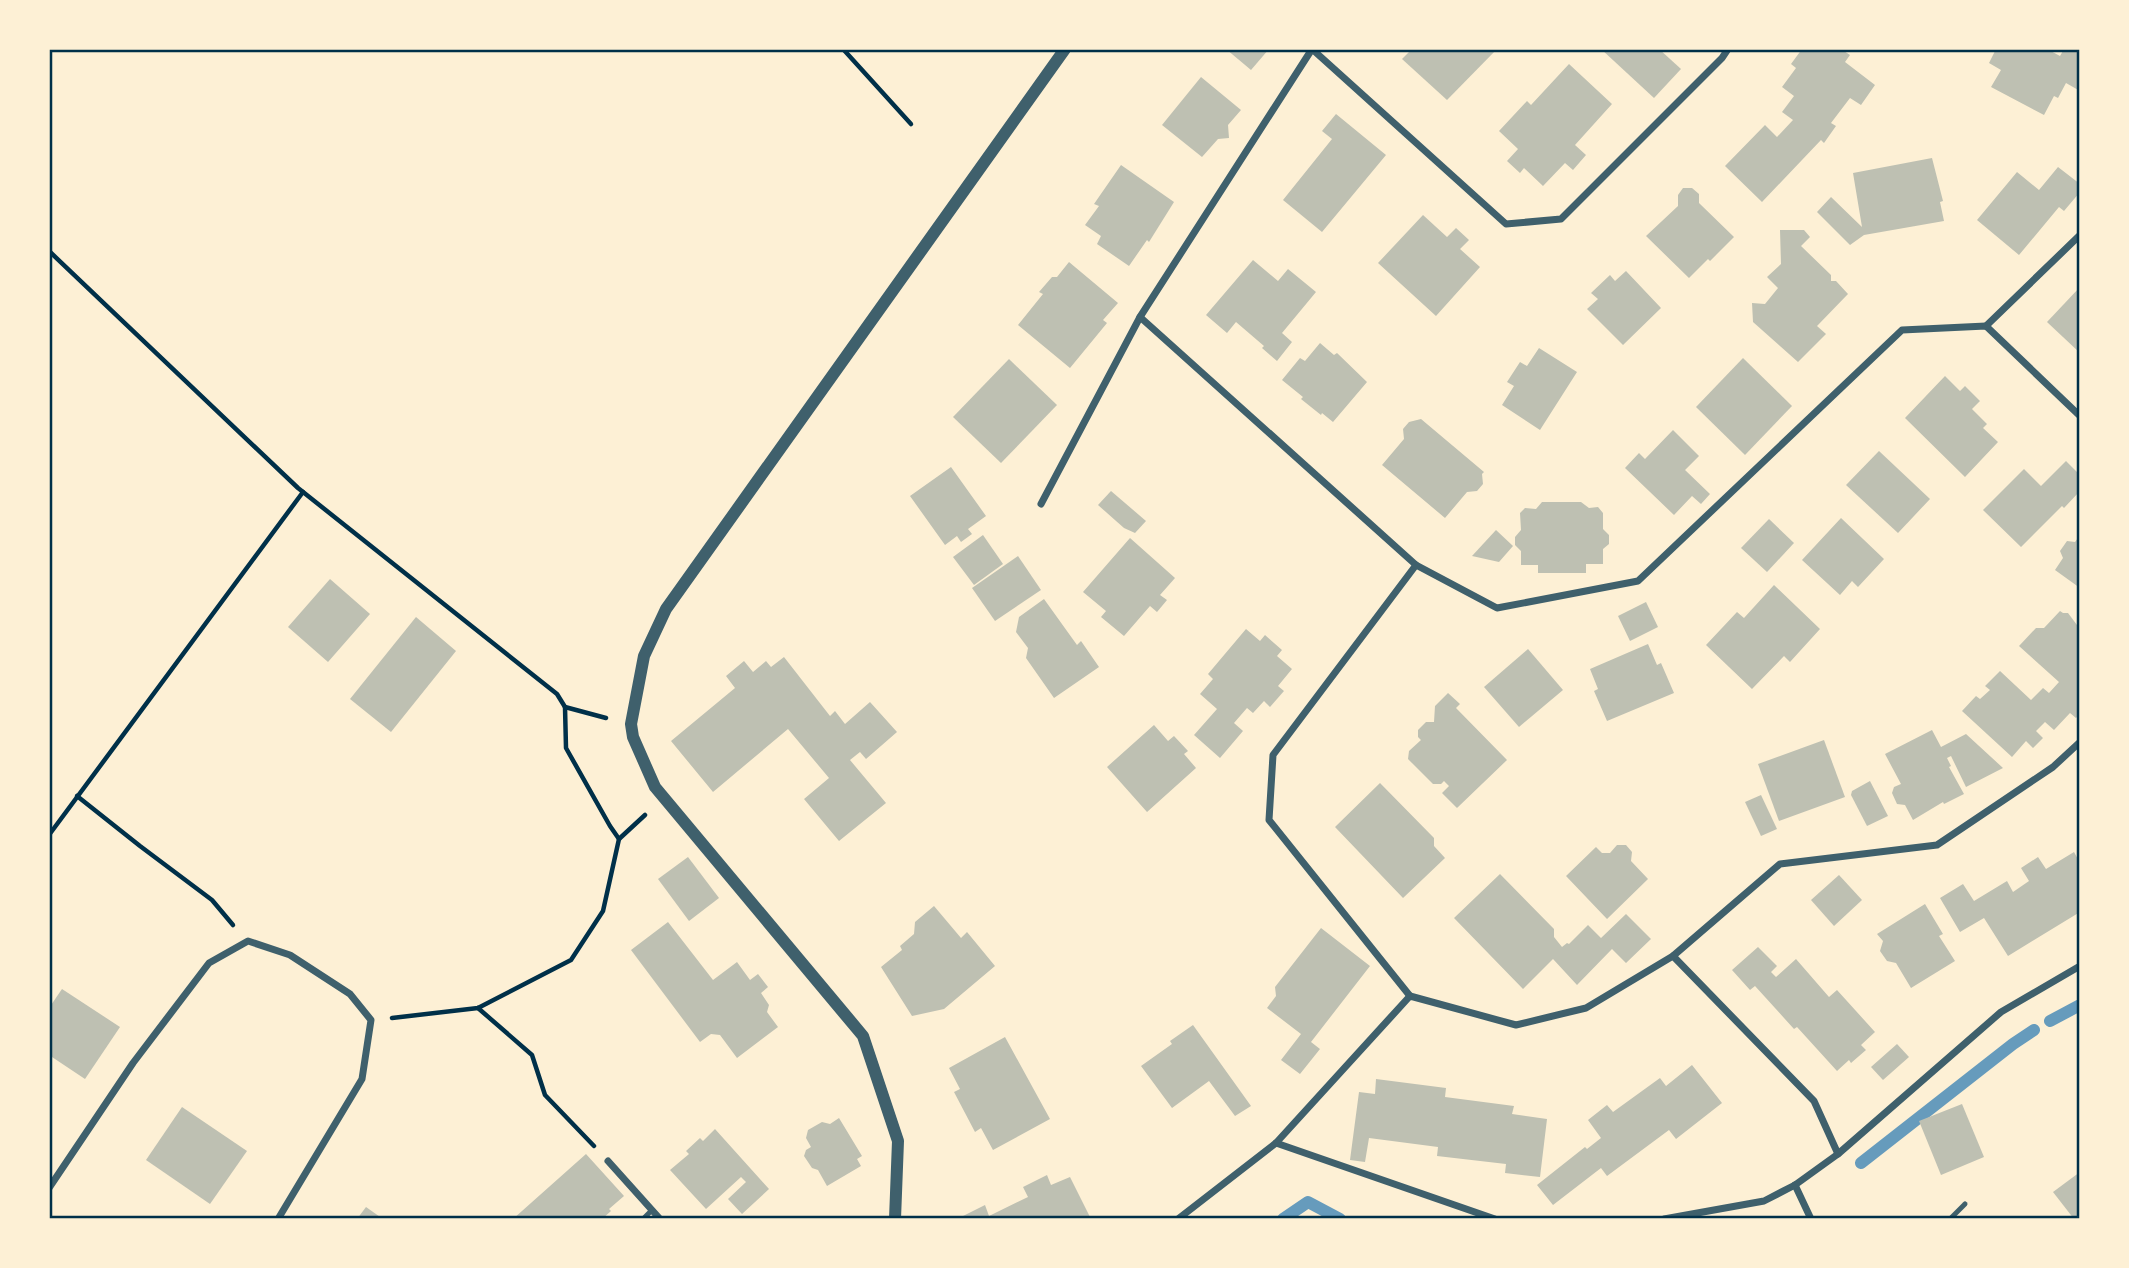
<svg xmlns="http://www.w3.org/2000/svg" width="2129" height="1268" viewBox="0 0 2129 1268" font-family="Lato,sans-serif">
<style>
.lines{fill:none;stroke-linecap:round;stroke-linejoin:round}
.stream{stroke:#669bbc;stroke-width:12}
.building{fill:#bec0b2}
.path{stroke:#003049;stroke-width:4.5}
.service{stroke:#3f606c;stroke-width:5}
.minor{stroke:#3f606c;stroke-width:7}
.tertiary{stroke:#3f606c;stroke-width:12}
.neatline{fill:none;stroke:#003049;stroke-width:2.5}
</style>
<rect width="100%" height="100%" fill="#fdf0d5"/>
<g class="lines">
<g class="stream">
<polyline points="2050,1021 2080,1005"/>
<polyline points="1861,1163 2013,1044 2034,1030"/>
<polyline points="1283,1219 1308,1202 1340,1219"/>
</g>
</g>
<g class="building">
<polygon points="1226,49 1269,49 1251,70"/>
<polygon points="1412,49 1497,49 1447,100 1402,59"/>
<polygon points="1601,49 1659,49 1681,69 1654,98"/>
<polygon points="1802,49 1841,49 1850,55 1845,62 1875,85 1861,105 1850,98 1831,123 1836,126 1824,143 1821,140 1762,202 1725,166 1765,125 1777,137 1793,120 1782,112 1794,96 1782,87 1796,68 1791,64"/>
<polygon points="1996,49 2047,49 2060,56 2064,49 2080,49 2080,91 2066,83 2058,98 2054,96 2044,115 1991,87 2001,70 1989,63"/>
<polygon points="1569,64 1612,104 1575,145 1586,155 1573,170 1565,163 1543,186 1524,168 1520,173 1507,161 1518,149 1499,131 1527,101 1531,105"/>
<polygon points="1201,77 1241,110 1228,125 1229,138 1218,139 1202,157 1162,125"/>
<polygon points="1336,114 1386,155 1322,232 1283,200 1332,139 1322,131"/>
<polygon points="1932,158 1943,201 1940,202 1944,221 1864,235 1850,245 1817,212 1831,197 1862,227 1853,173"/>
<polygon points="1121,165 1174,202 1149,242 1147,240 1129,266 1097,244 1101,236 1085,225 1099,206 1094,204"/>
<polygon points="2058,167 2080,184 2080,192 2064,211 2059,207 2019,255 1977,220 2017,172 2039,190"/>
<polygon points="1683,188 1692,188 1699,194 1699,203 1734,237 1710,261 1708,259 1689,278 1646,236 1678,206 1678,195"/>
<polygon points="1423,215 1447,237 1456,228 1469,240 1460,249 1480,267 1436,316 1378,263"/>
<polygon points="1780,230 1804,230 1810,237 1801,246 1831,275 1831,281 1836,281 1848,294 1817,326 1826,334 1798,362 1753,322 1752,303 1765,304 1778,288 1767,277 1781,264"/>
<polygon points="1253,260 1278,281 1288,269 1316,292 1282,333 1292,342 1277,361 1262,348 1264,346 1236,322 1227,333 1206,315"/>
<polygon points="1069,262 1118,303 1103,320 1107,323 1070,368 1018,325 1043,294 1039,292 1052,277 1057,277"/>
<polygon points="1626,271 1661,308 1623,345 1587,309 1598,299 1591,293 1610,275 1615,281"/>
<polygon points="2080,287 2080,353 2047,322"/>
<polygon points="1320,343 1334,355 1337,353 1367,382 1333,422 1322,413 1321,415 1301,399 1303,397 1282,380 1300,358 1305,361"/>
<polygon points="1539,348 1577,372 1540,430 1502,405 1514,386 1507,382 1520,362 1527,366"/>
<polygon points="1743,358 1792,406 1745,455 1696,407"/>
<polygon points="1009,359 1057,405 1001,463 953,417"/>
<polygon points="1945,376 1960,391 1965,386 1980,401 1972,409 1987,424 1983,428 1998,442 1965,477 1905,418"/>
<polygon points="1421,419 1484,472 1482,474 1483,484 1477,491 1467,492 1445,518 1382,465 1404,439 1403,429 1409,422"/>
<polygon points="1673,430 1699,456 1685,470 1710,494 1701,504 1692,496 1674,515 1625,468 1639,453 1645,459"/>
<polygon points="1879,451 1930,499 1898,533 1846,485"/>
<polygon points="2066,461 2080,475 2080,491 2064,508 2062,506 2021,547 1983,510 2024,469 2041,486"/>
<polygon points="951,467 986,516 968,529 972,534 961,542 957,536 945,545 910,496"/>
<polygon points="1111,491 1146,521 1135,533 1124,528 1098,505"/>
<polygon points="1542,502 1581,502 1589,508 1598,507 1603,513 1603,529 1609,535 1609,544 1603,549 1603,564 1586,564 1586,573 1538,573 1538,565 1521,565 1521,551 1515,545 1515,537 1521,530 1520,513 1525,508 1536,509"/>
<polygon points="1841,518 1884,559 1858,587 1852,581 1840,595 1802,560"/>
<polygon points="1769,519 1794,543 1767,572 1741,548"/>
<polygon points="1496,530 1513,546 1499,562 1472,556"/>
<polygon points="983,535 1003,564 974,585 953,557"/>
<polygon points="2080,535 2080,588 2055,570 2063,558 2060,551 2067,541 2075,542"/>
<polygon points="1130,538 1175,578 1160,595 1167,600 1157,612 1150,606 1124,636 1101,617 1106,611 1083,592"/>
<polygon points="1018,556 1041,590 995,621 972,588"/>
<polygon points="330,579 370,614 328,662 288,627"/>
<polygon points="1774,585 1820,629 1790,662 1784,656 1752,689 1706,645 1737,612 1744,618"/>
<polygon points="1044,599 1077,645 1081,641 1099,667 1054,698 1026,658 1028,648 1016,632 1019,617"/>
<polygon points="1646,602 1658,627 1630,641 1618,616"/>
<polygon points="2060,611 2063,613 2068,613 2080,629 2080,714 2076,718 2070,713 2054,730 2045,722 2036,731 2043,738 2033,748 2026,741 2012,757 1962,711 1976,696 1980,699 1990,690 1985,686 2000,671 2031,700 2043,688 2049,693 2059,682 2019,646 2036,628 2044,628"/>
<polygon points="416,617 456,651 391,732 350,699"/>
<polygon points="1246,629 1260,641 1265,635 1282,650 1277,656 1292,669 1278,686 1284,691 1270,707 1264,701 1253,713 1247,708 1234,723 1243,731 1220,758 1194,735 1217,709 1200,694 1213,679 1208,674"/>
<polygon points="1648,644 1657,665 1661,663 1674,693 1607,721 1594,691 1598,689 1590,669"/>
<polygon points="1528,649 1563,690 1519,727 1484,687"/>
<polygon points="784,657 830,716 835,711 845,724 870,702 897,732 866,759 860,752 850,760 886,803 839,841 804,799 829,778 788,729 713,792 671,741 735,688 726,676 744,661 753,672 766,661 771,667"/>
<polygon points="1448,693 1460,704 1456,708 1507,760 1457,808 1442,793 1449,786 1444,781 1441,784 1433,784 1408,759 1409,751 1421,740 1418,737 1418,730 1426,722 1434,722 1435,706"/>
<polygon points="1154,725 1168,741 1174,736 1188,751 1184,754 1196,768 1147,812 1107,767"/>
<polygon points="1932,730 1941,747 1966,734 2003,768 1966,787 1951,756 1947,758 1951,766 1949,767 1964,794 1944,804 1943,802 1913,820 1905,805 1897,804 1892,793 1894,787 1901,784 1885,754"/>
<polygon points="1824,740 1845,797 1779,821 1758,764"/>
<polygon points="1870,781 1888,816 1867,826 1851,795 1852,791"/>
<polygon points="1380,783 1434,838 1434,846 1445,858 1403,898 1335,827"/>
<polygon points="1761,795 1777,829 1761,836 1745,802"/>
<polygon points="1617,845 1626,845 1632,852 1631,861 1648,879 1607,919 1566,876 1596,847 1602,853 1610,853"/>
<polygon points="2074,852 2080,863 2080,912 2008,956 1984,918 1960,932 1940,898 1963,884 1974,901 2007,881 2013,892 2029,881 2021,868 2038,857 2046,869"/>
<polygon points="688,857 719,898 689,921 658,879"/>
<polygon points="1500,874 1554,929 1554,937 1562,947 1567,943 1569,944 1588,925 1601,938 1626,914 1651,939 1626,963 1612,949 1577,985 1553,959 1523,989 1454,918"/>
<polygon points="1839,875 1862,900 1834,926 1811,900"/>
<polygon points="1925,904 1943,934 1939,936 1955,961 1911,988 1896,963 1887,961 1880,951 1883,941 1877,934"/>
<polygon points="934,906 961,938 967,932 995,966 944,1009 912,1016 881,967 902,950 900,946 914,934 915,922"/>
<polygon points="668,922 713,980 737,962 750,980 758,974 768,987 761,993 769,1005 767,1012 778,1027 737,1058 720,1035 711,1034 700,1042 631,950"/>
<polygon points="1321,928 1370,966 1311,1042 1320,1049 1300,1074 1281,1060 1301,1034 1267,1008 1276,996 1275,987"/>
<polygon points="1758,947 1777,966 1771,972 1776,977 1796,959 1829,997 1837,990 1875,1032 1861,1045 1866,1050 1851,1063 1849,1060 1837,1071 1797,1027 1794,1029 1755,986 1750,990 1732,970"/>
<polygon points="62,989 120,1027 85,1079 49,1055 49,1008"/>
<polygon points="1193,1025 1251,1106 1235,1116 1209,1081 1172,1108 1141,1066 1172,1044 1170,1041"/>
<polygon points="1005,1037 1050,1119 993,1150 981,1128 975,1132 954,1092 960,1089 949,1068"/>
<polygon points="1897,1044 1909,1057 1883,1080 1871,1067"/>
<polygon points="1692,1065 1722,1103 1676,1139 1669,1130 1607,1176 1601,1168 1553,1205 1537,1185 1585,1147 1587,1149 1601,1138 1588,1120 1607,1105 1613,1112 1660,1078 1666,1086"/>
<polygon points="1376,1079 1446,1088 1445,1097 1514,1106 1512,1114 1547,1119 1540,1177 1505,1173 1506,1164 1437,1156 1438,1147 1369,1138 1365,1162 1350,1160 1359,1092 1375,1094"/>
<polygon points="1962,1104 1984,1157 1941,1175 1919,1121"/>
<polygon points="182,1107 247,1151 210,1204 146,1160"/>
<polygon points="839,1118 862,1156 857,1159 861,1166 827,1186 818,1170 812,1168 804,1156 806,1150 811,1147 806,1138 808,1130 822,1122 830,1124"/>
<polygon points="715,1129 769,1189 742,1214 728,1199 746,1182 741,1177 706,1209 670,1170 689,1154 686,1151 700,1138 703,1141"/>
<polygon points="586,1154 624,1196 609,1209 611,1211 602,1219 513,1219"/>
<polygon points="2080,1172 2080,1219 2074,1219 2053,1192"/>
<polygon points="1047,1175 1051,1185 1070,1177 1091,1219 962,1219 961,1217 985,1205 989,1216 1028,1197 1023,1187"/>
<polygon points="366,1207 383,1219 357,1219"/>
</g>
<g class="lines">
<g class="path">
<polyline points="843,49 911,124"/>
<polyline points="49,251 298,488 557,694 565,707 606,718"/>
<polyline points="565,707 566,748 610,826 619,839"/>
<polyline points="77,796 140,846 212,900 233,925"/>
<polyline points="49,835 303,492"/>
<polyline points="478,1008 532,1055 545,1095 594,1146"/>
<polyline points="392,1018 478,1008 571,960 603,911 619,839 645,815"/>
</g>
<g class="service">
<polyline points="643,1219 652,1210"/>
<polyline points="1950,1219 1965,1204"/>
</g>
<g class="minor">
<polyline points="1140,317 1416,565 1497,608 1638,581 1902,330 1986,326 2080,416"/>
<polyline points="1986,326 2080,235"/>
<polyline points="1041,504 1140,317 1312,49 1506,224 1561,219 1722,58 1728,49"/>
<polyline points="1673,956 1814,1101 1838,1154"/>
<polyline points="1410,996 1269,820 1273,755 1416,565"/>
<polyline points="1276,1143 1495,1219"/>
<polyline points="608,1161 660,1219"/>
<polyline points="1795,1185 1811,1219"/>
<polyline points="49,1188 133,1063 209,963 248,941 290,955 350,994 371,1020 362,1079 278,1219"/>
<polyline points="1178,1219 1276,1143 1410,996 1516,1025 1586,1008 1673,956 1780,864 1937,845 2053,767 2080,742"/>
<polyline points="1664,1219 1764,1201 1795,1185 1838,1154 2001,1012 2080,966"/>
</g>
<polyline class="tertiary" points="895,1219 898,1141 863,1036 655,787 633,737 631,724 644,656 666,609 1065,49"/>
</g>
<rect width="2129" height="1268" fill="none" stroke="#fdf0d5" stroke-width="102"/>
<rect x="51" y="51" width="2027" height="1166" class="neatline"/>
</svg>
